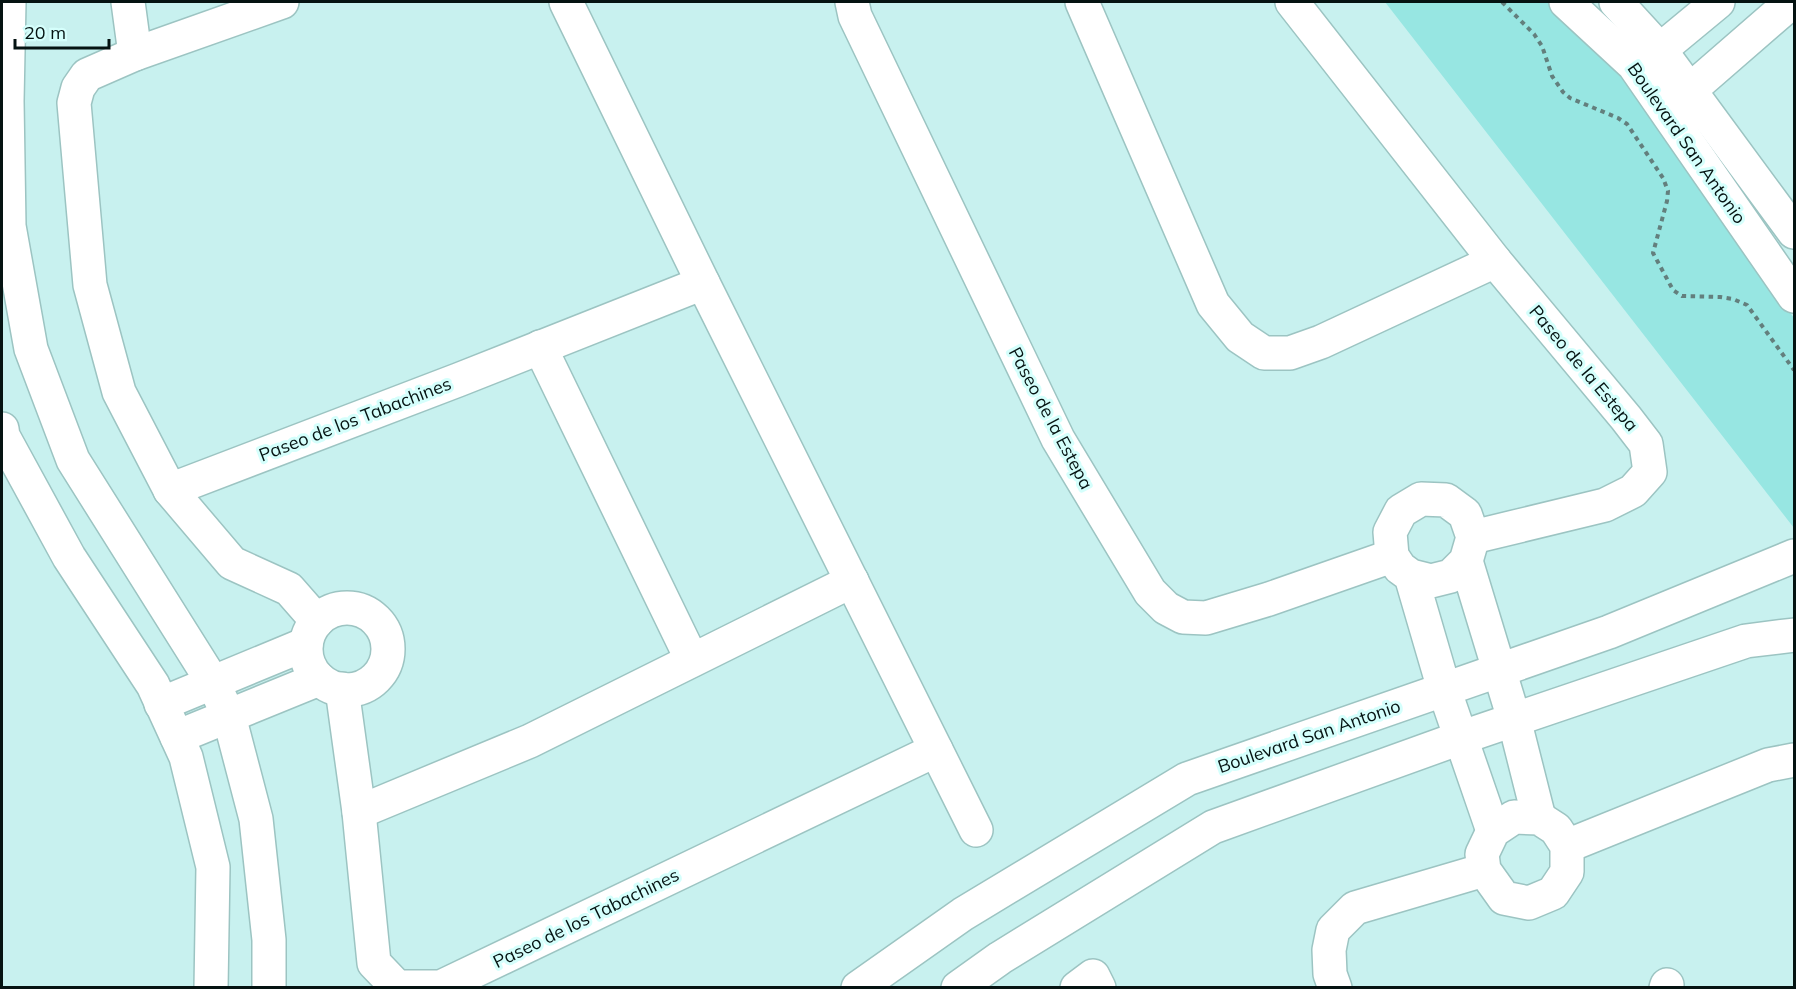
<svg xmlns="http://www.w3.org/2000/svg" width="1796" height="989" viewBox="0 0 1796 989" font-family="Mulish,sans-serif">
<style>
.green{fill:#97e6e2}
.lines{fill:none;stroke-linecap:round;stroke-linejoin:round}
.minor-casing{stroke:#9cc4c2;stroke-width:36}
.tertiary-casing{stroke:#9cc4c2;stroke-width:36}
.path{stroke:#637f7d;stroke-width:4;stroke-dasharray:4.5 4.5;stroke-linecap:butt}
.minor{stroke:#fff;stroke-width:33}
.tertiary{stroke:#fff;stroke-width:33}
.labels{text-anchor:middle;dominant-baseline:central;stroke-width:6;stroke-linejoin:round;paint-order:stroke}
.street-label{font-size:18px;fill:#051312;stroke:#d5fffc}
</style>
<rect width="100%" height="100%" fill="#c8f1ef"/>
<polygon class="green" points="1385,2 1550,2 1625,77 1739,241 1794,318 1794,528"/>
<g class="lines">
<g class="minor-casing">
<g id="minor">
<polyline points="9,2 7,101 9,226 31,349 73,460 212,681 229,716 256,819 269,940 269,988"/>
<polyline points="128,2 135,54"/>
<polyline points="282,2 135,54 87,75 78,88 74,103 90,285 119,392 170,490 232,563 289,589 317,621"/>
<polyline points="566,2 703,283 976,830"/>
<polyline points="852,2 855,16 1058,439 1150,592 1166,608 1183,617 1206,618 1269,599 1392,556"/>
<polyline points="1082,2 1213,304 1240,337 1264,353 1290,353 1321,342 1495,261"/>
<polyline points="1292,2 1495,261 1626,418 1646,444 1650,472 1633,491 1605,505 1473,537"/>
<polyline points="1660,50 1718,2"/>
<polyline points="1689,91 1788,5"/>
<polyline points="540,347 692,660"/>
<polyline points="2,429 3,436 69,557 153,685 186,757 213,867 211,988"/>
<polyline points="170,490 458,380 703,283"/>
<polyline points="1466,561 1514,719 1539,818"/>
<polyline points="1411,576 1431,581 1451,576 1466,561 1473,537 1465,514 1446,500 1421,499 1401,511 1390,532 1392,556 1400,568 1411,576 1444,689 1493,831"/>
<circle cx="347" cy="649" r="41"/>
<polyline points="342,689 359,812 374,963 397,987 441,987 936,750"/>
<polyline points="161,704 306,644"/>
<polyline points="177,737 319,679"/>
<polyline points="359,812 530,741 852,581"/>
<polygon points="1514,817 1539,818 1556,829 1567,846 1567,872 1553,893 1529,903 1504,898 1484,870 1482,854 1493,831"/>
<polyline points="1567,846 1768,765 1794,760"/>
<polyline points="858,988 963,914 1187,779 1609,632 1794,556"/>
<polyline points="958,988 1000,958 1213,827 1460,738 1746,641 1794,635"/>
<polyline points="1077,988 1093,976 1099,988"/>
<polyline points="1335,988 1330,974 1329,950 1333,930 1355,908 1484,870"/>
<polyline points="1666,988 1667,985"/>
</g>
</g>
<g class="tertiary-casing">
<g id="tertiary">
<polyline points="1566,2 1634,65 1794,296"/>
<polyline points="1616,2 1660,50 1794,232"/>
</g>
</g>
<polyline class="path" points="1502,2 1534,34 1542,46 1552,76 1563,92 1570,98 1618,118 1627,124 1663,178 1668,191 1667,201 1653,253 1673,290 1682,296 1720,297 1733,299 1747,305 1794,370"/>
<use href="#minor" class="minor"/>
<use href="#tertiary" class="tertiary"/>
</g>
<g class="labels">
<g class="street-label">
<text transform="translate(1687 143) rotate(55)">Boulevard San Antonio</text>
<text transform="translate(1584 368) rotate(50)">Paseo de la Estepa</text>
<text transform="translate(1051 418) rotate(62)">Paseo de la Estepa</text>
<text transform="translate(355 419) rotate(-21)">Paseo de los Tabachines</text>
<text transform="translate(1309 736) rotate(-19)">Boulevard San Antonio</text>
<text transform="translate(586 918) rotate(-26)">Paseo de los Tabachines</text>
</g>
</g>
<rect width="1796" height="989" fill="none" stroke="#051312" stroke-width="6"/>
<path d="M15 39v9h94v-9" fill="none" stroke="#051312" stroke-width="3"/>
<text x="24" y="39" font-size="18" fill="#051312" stroke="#d5fffc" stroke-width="4.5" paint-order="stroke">20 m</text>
</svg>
